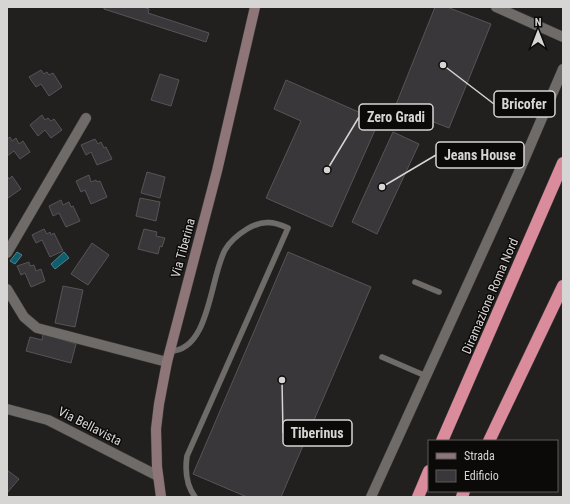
<svg xmlns="http://www.w3.org/2000/svg" width="570" height="504" viewBox="0 0 570 504" font-family="'Roboto Condensed',sans-serif">
<style>
.water{fill:#105e6d;stroke:#4c828c}
.building{fill:#39373a;stroke:#575457}
.lines{fill:none;stroke-linecap:round;stroke-linejoin:round}
.service-casing{stroke:#3d3a39;stroke-width:6}
.minor-casing{stroke:#3d3a39;stroke-width:11}
.secondary-casing{stroke:#3d3a39;stroke-width:11}
.motorway-casing{stroke:#3d3a39;stroke-width:13}
.service{stroke:#6e6b69;stroke-width:5.5}
.minor{stroke:#6e6b69;stroke-width:10}
.secondary{stroke:#8e7578;stroke-width:10}
.motorway{stroke:#da8b9c;stroke-width:12}
.labels{text-anchor:middle;dominant-baseline:central;stroke-width:3;stroke-linejoin:round;paint-order:stroke}
.street-label{font-size:13px;fill:#d7d5d4;stroke:#0b0a09}
.leader{fill:none;stroke:#d7d5d4;stroke-width:1.5}
.callout-dot{fill:#d7d5d4;stroke:#0b0a09;stroke-width:1.5}
.callout{fill:#0b0a09;stroke:#d7d5d4;stroke-width:1.5}
.callout-label{font-size:14px;text-anchor:middle;font-weight:bold;fill:#d7d5d4}
</style>
<rect width="100%" height="100%" fill="#22201e"/>
<g class="water">
<polygon points="17,252 22,255 15,264 10,261"/>
<polygon points="64,252 69,258 55,269 51,264"/>
</g>
<g class="building">
<polygon points="104,7 143,7 149,9 148,13 209,33 206,42 104,9"/>
<polygon points="435,7 447,7 491,24 449,128 395,107"/>
<polygon points="41,70 44,74 47,72 49,75 53,73 62,87 49,96 41,84 36,87 29,77"/>
<polygon points="160,74 179,80 171,106 151,100"/>
<polygon points="286,80 379,121 332,227 266,198 301,121 274,109"/>
<polygon points="42,115 45,120 48,118 51,121 54,119 62,130 51,138 45,130 38,136 30,125"/>
<polygon points="393,132 419,144 377,234 352,222"/>
<polygon points="10,137 12,141 16,138 19,144 23,141 30,152 20,159 14,151 7,156 7,139"/>
<polygon points="95,139 98,144 101,142 104,148 106,147 112,159 97,165 91,152 86,155 81,145"/>
<polygon points="147,172 165,177 160,198 141,193"/>
<polygon points="89,175 91,182 96,180 97,182 100,181 107,197 91,204 85,190 81,192 76,181"/>
<polygon points="12,176 21,189 8,198 7,196 7,178 8,177 9,179"/>
<polygon points="140,198 160,202 156,221 136,216"/>
<polygon points="61,200 63,205 69,202 71,207 73,206 80,221 66,227 59,213 53,216 49,206"/>
<polygon points="44,229 47,234 50,232 51,235 54,233 63,251 50,257 42,240 36,243 32,235"/>
<polygon points="144,229 157,232 156,236 165,238 162,247 160,246 158,254 138,249"/>
<polygon points="92,243 109,255 88,285 71,274"/>
<polygon points="288,252 371,287 281,497 247,497 193,474"/>
<polygon points="29,262 30,266 34,265 36,271 41,269 45,281 31,287 25,273 21,275 17,266"/>
<polygon points="63,286 83,290 75,327 55,323"/>
<polygon points="43,334 76,344 71,363 26,351 30,337 42,340"/>
<polygon points="7,470 19,479 7,493"/>
</g>
<g class="lines">
<g class="service-casing">
<g id="service">
<polyline points="415,282 439,292"/>
<path d="M170,351C210,351 210,277 225,250C230,241 239,234 247,229C262,220 273,221 288,228L187,456C185,470 186,485 195,497"/>
<polyline points="382,357 426,376"/>
</g>
</g>
<g class="minor-casing">
<g id="minor">
<polyline points="496,7 563,37"/>
<polyline points="7,253 86,118"/>
<polyline points="7,289 24,317 37,328 167,362"/>
<polyline points="7,409 48,420 158,476"/>
<polyline points="371,497 518,174 563,69"/>
</g>
</g>
<g class="secondary-casing">
<polyline id="secondary" points="161,497 157,467 156,429 159,404 167,362 217,171 255,7"/>
</g>
<g class="motorway-casing">
<g id="motorway">
<polyline points="442,441 563,163"/>
<polyline points="489,441 563,286"/>
<polyline points="418,497 429,471"/>
<polyline points="462,497 464,491"/>
</g>
</g>
<use href="#service" class="service"/>
<use href="#minor" class="minor"/>
<use href="#secondary" class="secondary"/>
<use href="#motorway" class="motorway"/>
</g>
<g class="labels">
<g class="street-label">
<text transform="translate(183 248) rotate(-75)">Via Tiberina</text>
<text transform="translate(490 296) rotate(-67)">Diramazione Roma Nord</text>
<text transform="translate(90 426) rotate(27)">Via Bellavista</text>
</g>
</g>
<path class="leader" d="M443 65L494 104M327 170L359 117M382 187L436 155M282 380L283 433"/>
<g class="callout-dot">
<circle cx="443" cy="65" r="4"/>
<circle cx="327" cy="170" r="4"/>
<circle cx="382" cy="187" r="4"/>
<circle cx="282" cy="380" r="4"/>
</g>
<g class="callout">
<rect x="494" y="91" width="61" height="26" rx="4"/>
<rect x="359" y="104" width="74" height="26" rx="4"/>
<rect x="436" y="142" width="88" height="26" rx="4"/>
<rect x="283" y="420" width="69" height="26" rx="4"/>
</g>
<g class="callout-label">
<text x="524" y="109">Bricofer</text>
<text x="396" y="122">Zero Gradi</text>
<text x="480" y="160">Jeans House</text>
<text x="317" y="438">Tiberinus</text>
</g>
<rect width="570" height="504" fill="none" stroke="#d7d5d4" stroke-width="16"/>
<rect x="428" y="440" width="130" height="52" fill="#0b0a09" stroke="#5d5b5a"/>
<rect x="436" y="453" width="20" height="6" fill="#8e7578" stroke="#5d5b5a"/>
<text x="464" y="460" font-size="12" fill="#d7d5d4">Strada</text>
<rect x="436" y="470" width="20" height="12" fill="#39373a" stroke="#5d5b5a"/>
<text x="464" y="480" font-size="12" fill="#d7d5d4">Edificio</text>
<g transform="translate(538 32)" stroke="#0b0a09" stroke-width="3" paint-order="stroke">
<path d="M0-3L7 15L0 10L-7 15Z" fill="#d7d5d4"/>
<text y="-6" font-size="11" font-weight="bold" text-anchor="middle" fill="#d7d5d4">N</text>
</g>
</svg>
